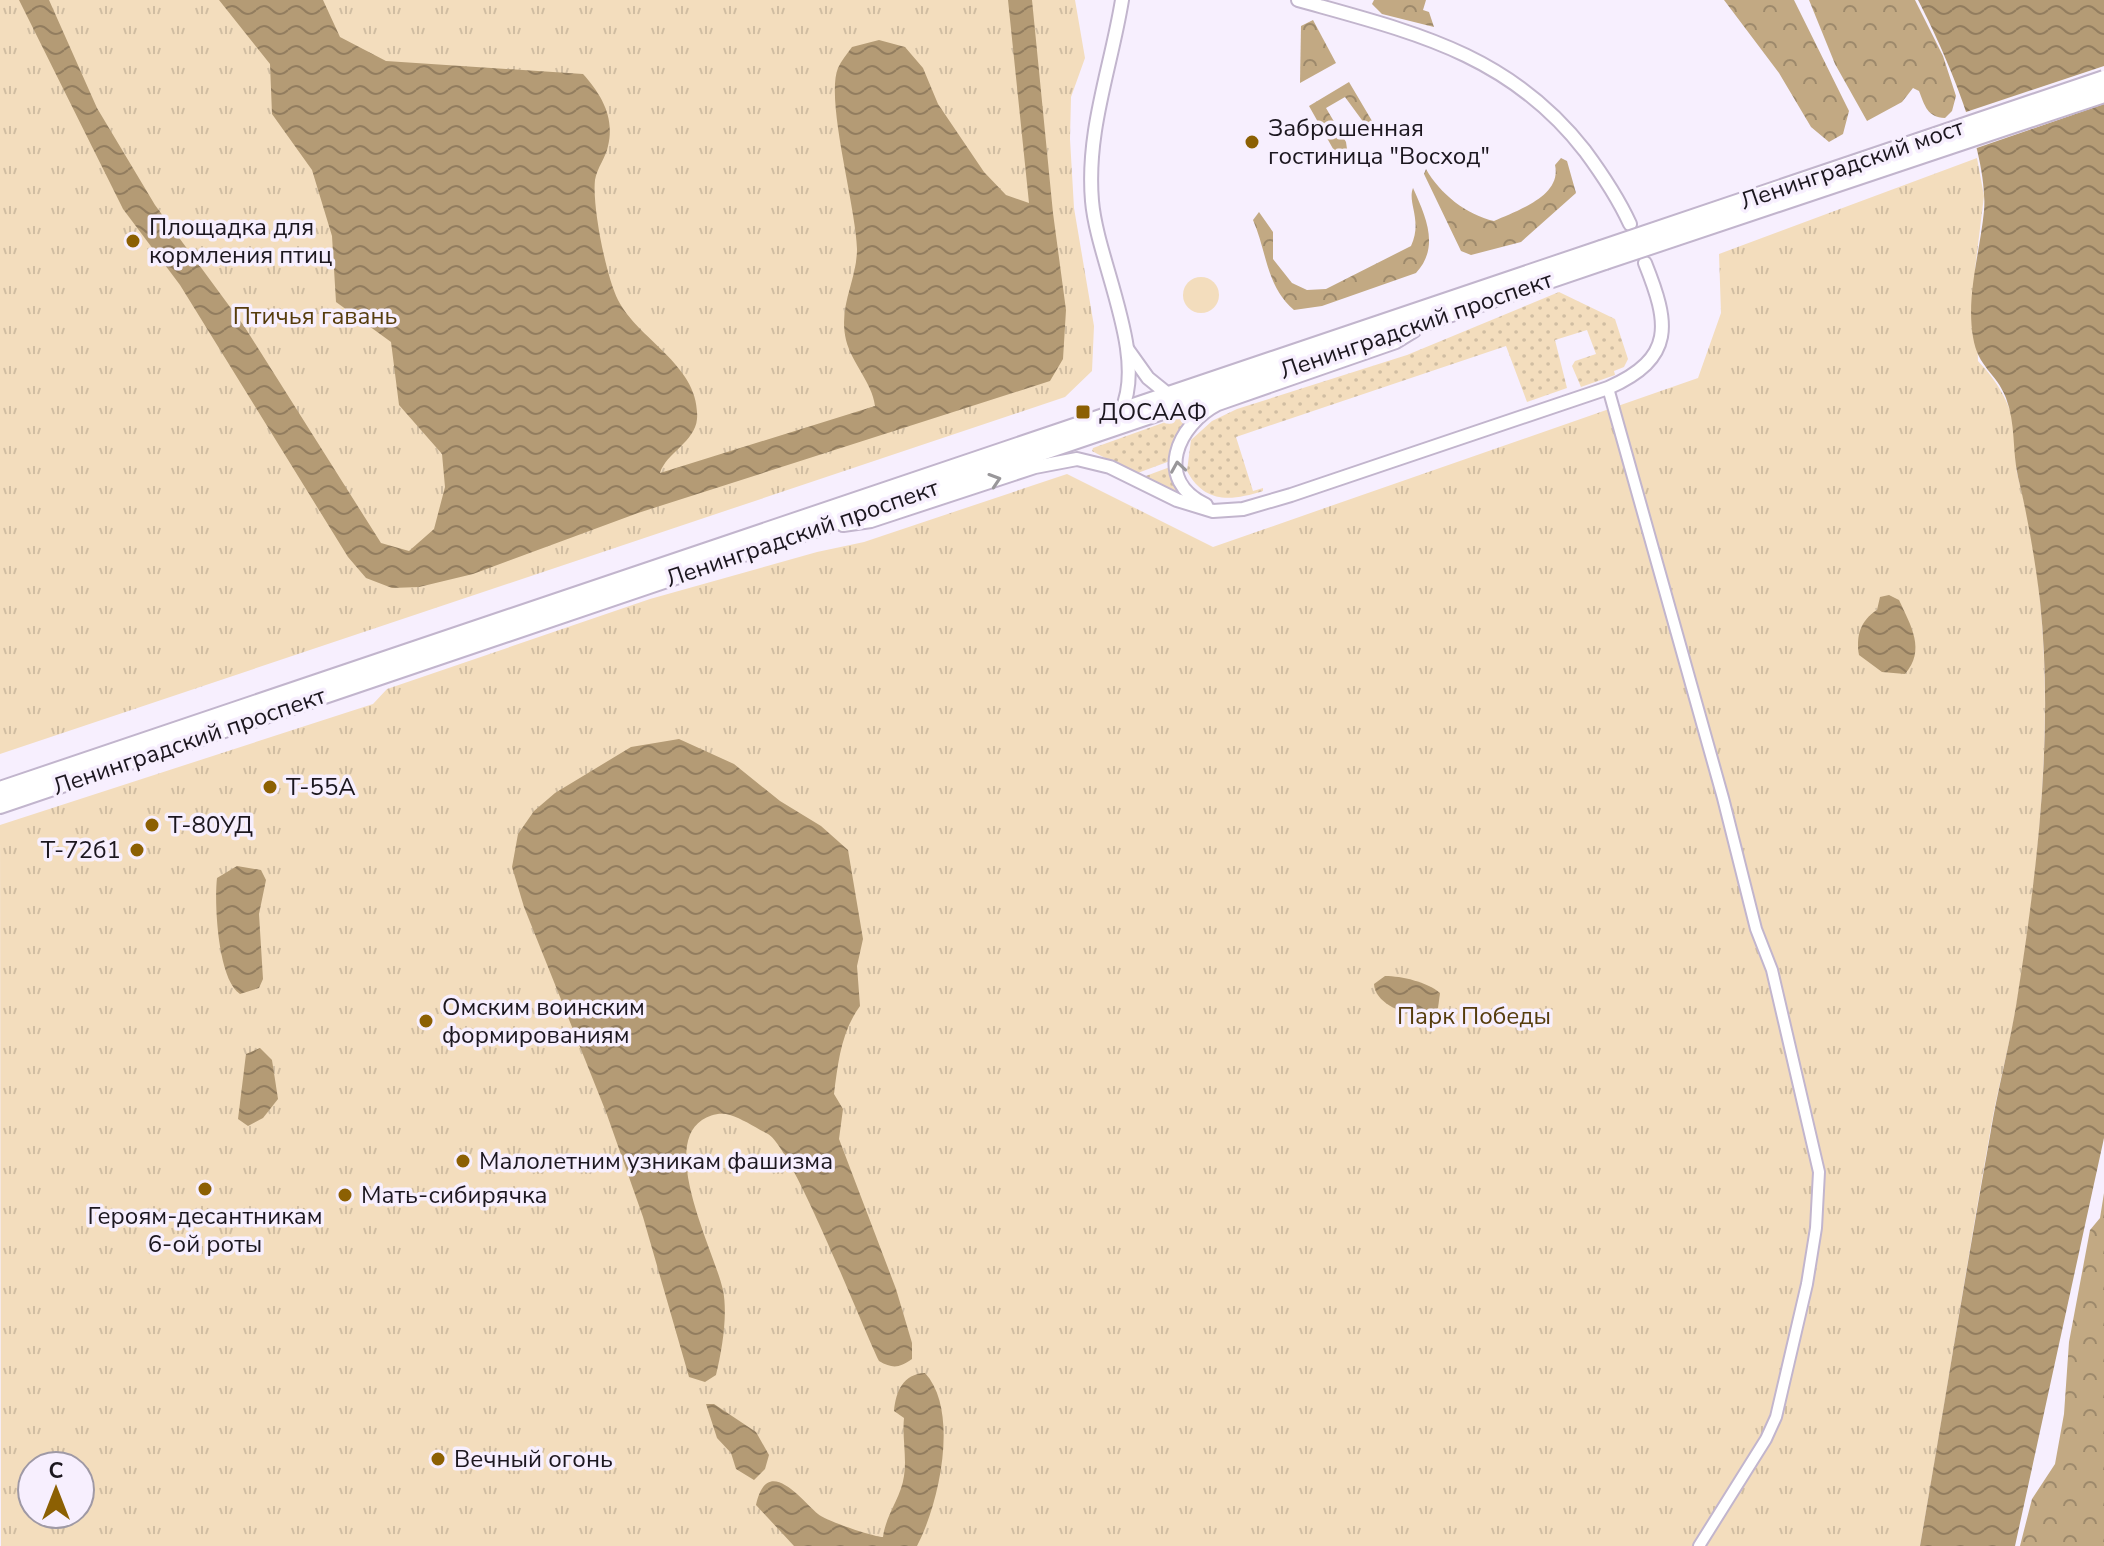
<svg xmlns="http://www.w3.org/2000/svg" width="2104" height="1546" viewBox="0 0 2104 1546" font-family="'Nunito Sans',sans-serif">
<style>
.grass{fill:url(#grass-dots)}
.forest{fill:url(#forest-crowns)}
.park{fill:url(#park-tufts);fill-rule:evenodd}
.pitch{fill:#f3ddbd}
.water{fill:url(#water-waves)}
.pier{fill:#f7effe}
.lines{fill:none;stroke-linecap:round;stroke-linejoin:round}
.minor-casing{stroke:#c2b5cd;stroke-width:14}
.tertiary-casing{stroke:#c2b5cd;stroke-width:16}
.primary-casing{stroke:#c2b5cd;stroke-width:20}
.minor{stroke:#fff;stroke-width:10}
.tertiary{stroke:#fff;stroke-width:12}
.primary{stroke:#fff;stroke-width:16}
.primary-bridge-casing{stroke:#c2b5cd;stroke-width:20;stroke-linecap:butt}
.primary-bridge{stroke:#fff;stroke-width:16}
.oneway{stroke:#99979a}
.poi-dot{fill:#8c6003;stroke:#f7effe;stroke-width:3}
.labels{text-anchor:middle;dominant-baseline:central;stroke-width:7;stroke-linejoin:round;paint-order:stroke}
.poi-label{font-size:24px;fill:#1c171f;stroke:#f7effe;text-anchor:start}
.street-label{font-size:24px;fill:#1c171f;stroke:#f7effe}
.park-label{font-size:24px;fill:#563c0c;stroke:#f7effe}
</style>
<defs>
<pattern id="grass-dots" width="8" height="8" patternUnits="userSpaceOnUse" patternTransform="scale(2)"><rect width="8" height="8" fill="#f3ddbd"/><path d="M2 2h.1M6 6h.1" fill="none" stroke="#d0bda2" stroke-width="1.8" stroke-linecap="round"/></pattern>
<pattern id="forest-crowns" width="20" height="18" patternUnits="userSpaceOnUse" patternTransform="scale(2)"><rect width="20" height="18" fill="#c2a983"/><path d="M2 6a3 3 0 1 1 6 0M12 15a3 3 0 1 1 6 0" fill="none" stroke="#9d896b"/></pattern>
<pattern id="park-tufts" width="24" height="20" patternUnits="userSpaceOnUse" patternTransform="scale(2)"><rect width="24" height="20" fill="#f3ddbd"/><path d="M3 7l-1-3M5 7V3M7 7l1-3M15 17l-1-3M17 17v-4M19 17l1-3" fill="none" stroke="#d0bda2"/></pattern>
<pattern id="water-waves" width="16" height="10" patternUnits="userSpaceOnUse" patternTransform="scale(2)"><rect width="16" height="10" fill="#b49b75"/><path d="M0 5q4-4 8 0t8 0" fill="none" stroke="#927d5f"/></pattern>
</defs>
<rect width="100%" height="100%" fill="#f7effe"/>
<g class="grass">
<path d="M1559,292L1615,319L1628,359L1624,367L1614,371L1615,375L1581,387L1572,366L1575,361L1596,354L1587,330L1555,340L1567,388L1527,402L1506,346L1236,437L1253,491L1263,488V491C1231,501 1205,504 1187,471L1191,440L1212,421L1237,409L1407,355Z"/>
<polygon points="1199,410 1176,435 1170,461 1135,474 1092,451 1093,448"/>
<polygon points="1170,467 1187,498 1143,477"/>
</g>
<g class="forest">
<polygon points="1374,0 1426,0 1423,10 1429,12 1434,27 1382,14 1372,4"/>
<polygon points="1724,0 1794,0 1849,111 1843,134 1829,142 1811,127 1779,73"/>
<path d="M1809,0H1915L1943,56L1956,96L1952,111L1945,118C1927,117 1925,106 1919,91L1913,88L1902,102L1867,121L1835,64Z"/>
<polygon points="1313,20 1336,63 1300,83 1301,26"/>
<polygon points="1349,82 1375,126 1367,127 1345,97 1326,108 1346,142 1348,156 1341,163 1309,106"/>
<path d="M1561,158L1567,161L1576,193L1521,242L1471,255L1461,251L1424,174L1426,169C1440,194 1467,215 1494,221C1518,210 1562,196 1555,165Z"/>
<path d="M1413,188C1426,217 1440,247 1416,273L1322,306L1294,310C1266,286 1267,252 1253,220L1259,212L1273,232V259L1292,283L1307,290L1326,289L1411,246C1423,220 1407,203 1413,188Z"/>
<polygon points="2104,1193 2104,1546 2020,1546 2032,1499 2055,1464 2064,1414 2069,1342 2090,1230 2100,1218"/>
</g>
<g class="park">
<polygon points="0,0 1075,0 1085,58 1071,97 1070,139 1074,208 1094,326 1092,371 1065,397 0,754"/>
<path d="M1977,158L1984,196L1975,269L1978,361C1998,382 2012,405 2016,435C2017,449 2014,463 2018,477C2063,643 2044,839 2016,1008C2009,1048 1998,1087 1991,1127C1966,1266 1945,1406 1920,1546H1L0,825L373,704L387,689L650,599L817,552L864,542L1067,474L1213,547L1698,378L1721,313L1719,254ZM32,1466H80V1514H32Z"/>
</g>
<circle class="pitch" cx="1201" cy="295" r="18"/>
<g class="water">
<path d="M19,0H49L97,108L155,205L244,326L381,543L409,551L434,529L445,487L442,454L399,405L391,342L336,302L332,236L312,170L272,114L270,64L219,0H323L340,37L386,61L583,74C601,94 615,117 608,146C606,157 597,168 595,180C592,206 606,276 618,300C638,340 701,366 697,419C695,442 666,453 660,473L875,406C872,382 852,364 846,340C838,305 857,281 857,249C856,206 825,100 838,68C841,61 847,54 852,47L879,40L905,47L923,68L938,104L984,172L1006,195L1029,203L1008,0H1032L1053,213L1066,310L1063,359L1050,381L638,513L473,574L419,587L392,588L366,578L348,557L180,285L123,209Z"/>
<path d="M1918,0H2104V1138L2015,1546H1920C1944,1408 1966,1269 1991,1130C1998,1089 2009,1047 2016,1006C2037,874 2054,735 2040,601C2035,559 2028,518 2018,477C2012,451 2016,424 2006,398C1996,372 1978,368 1973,337C1966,296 1980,252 1984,211C1989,152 1945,52 1918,0Z"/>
<path d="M1889,595L1899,600C1911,626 1926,650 1905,674L1882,672L1859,655C1856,636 1860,621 1877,610L1880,597Z"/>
<path d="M679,739L734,764L780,801L821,826L848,850L863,939L857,966L860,1006C841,1032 838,1063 834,1094L843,1109L839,1139L896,1289L912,1343V1359C899,1368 893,1369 879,1361C861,1324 792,1147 768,1134C756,1128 743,1119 730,1115C720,1112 710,1115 702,1120C660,1148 714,1251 723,1290C728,1315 722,1350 716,1375L705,1382L689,1377L643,1217L606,1112L524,907L512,867L518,834L534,811L555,793L631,747Z"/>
<path d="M237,866L261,870L266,880L259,914L263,979L259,988L240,994C218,980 214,904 217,878Z"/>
<path d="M1385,976C1402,976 1427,982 1440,993L1438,1008C1422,1023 1375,1008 1374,984Z"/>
<polygon points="260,1048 272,1060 278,1099 263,1118 248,1126 238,1119 246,1054"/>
<path d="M925,1373C960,1411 939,1504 917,1546H794L756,1505C767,1453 802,1501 818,1514C826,1521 874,1537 883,1537C886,1514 901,1498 904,1476C907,1458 902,1437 904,1418L894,1411C896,1391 903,1374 925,1373Z"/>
<polygon points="706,1404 714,1404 756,1432 769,1455 765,1469 754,1480 736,1469 731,1453 717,1438"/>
</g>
<polygon class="pier" points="2104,66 2104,104 1971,150 1960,114"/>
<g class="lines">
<g class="minor-casing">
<polyline id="minor" points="1608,388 1723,798 1756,929 1772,970 1819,1172 1816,1228 1807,1284 1776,1417 1766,1439 1699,1546"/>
</g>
<g class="tertiary-casing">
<g id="tertiary">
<path d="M1298,0C1412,32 1509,53 1585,151C1602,174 1618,198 1630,224"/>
<polyline points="1128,350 1148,378 1169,395"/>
<path d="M1121,411C1148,356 1097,261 1092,201C1086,131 1111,68 1122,0"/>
<path d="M1206,505C1153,480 1177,425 1218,404L1396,342L1414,331"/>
<path d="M843,525L871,521L1035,467L1077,459L1110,467L1177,500L1213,511L1243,509L1291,495L1608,388C1676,358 1669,323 1645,263"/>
</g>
</g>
<g class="primary-casing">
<g id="primary">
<polyline points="0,790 1601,249"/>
<polyline points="0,805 1605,261"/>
</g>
</g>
<use href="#minor" class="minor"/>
<use href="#tertiary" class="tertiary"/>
<use href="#primary" class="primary"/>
<g class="primary-bridge-casing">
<g id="primary-bridge">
<polyline points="1601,249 2104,79"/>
<polyline points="1605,261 2104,94"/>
</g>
</g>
<use href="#primary-bridge" class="primary-bridge"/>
</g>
<defs><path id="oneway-chevron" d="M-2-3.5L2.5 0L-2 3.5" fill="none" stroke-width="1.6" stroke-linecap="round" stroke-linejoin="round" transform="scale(2)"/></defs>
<g class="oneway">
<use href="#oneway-chevron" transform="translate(1178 467) rotate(-99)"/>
<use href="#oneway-chevron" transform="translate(995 480) rotate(-18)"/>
</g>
<g class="poi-dot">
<circle cx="1252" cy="142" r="8"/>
<circle cx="133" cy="241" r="8"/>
<rect x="1075" y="404" width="16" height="16" rx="4"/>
<circle cx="270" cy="787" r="8"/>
<circle cx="152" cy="825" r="8"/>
<circle cx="137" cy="850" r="8"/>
<circle cx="426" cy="1021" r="8"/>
<circle cx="463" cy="1161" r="8"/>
<circle cx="205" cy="1189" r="8"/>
<circle cx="345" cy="1195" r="8"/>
<circle cx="438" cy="1459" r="8"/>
</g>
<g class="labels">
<g class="poi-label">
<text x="1268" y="128">Заброшенная<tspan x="1268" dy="28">гостиница "Восход"</tspan></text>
<text x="149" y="227">Площадка для<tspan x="149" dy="28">кормления птиц</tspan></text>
<text x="1099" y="412">ДОСААФ</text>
<text x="286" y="787">Т-55А</text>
<text x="168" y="825">Т-80УД</text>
<text x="121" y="850" text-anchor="end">Т-72б1</text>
<text x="442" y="1007">Омским воинским<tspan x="442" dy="28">формированиям</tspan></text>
<text x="479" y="1161">Малолетним узникам фашизма</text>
<text x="361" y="1195">Мать-сибирячка</text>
<text x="205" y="1216" text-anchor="middle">Героям-десантникам<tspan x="205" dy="28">6-ой роты</tspan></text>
<text x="454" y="1459">Вечный огонь</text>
</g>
<g class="street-label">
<text transform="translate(1852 164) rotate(-19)">Ленинградский мост</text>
<text transform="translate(1416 325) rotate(-19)">Ленинградский проспект</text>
<text transform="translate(802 533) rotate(-19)">Ленинградский проспект</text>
<text transform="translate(189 741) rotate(-19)">Ленинградский проспект</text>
</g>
<g class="park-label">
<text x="315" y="316">Птичья гавань</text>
<text x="1474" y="1016">Парк Победы</text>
</g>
</g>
<g transform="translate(56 1490)"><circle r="38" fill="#f7effe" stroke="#9f99a5" stroke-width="2"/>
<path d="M0-6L14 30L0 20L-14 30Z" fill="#8c6003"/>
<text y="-12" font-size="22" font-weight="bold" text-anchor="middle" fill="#1c171f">С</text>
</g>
</svg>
